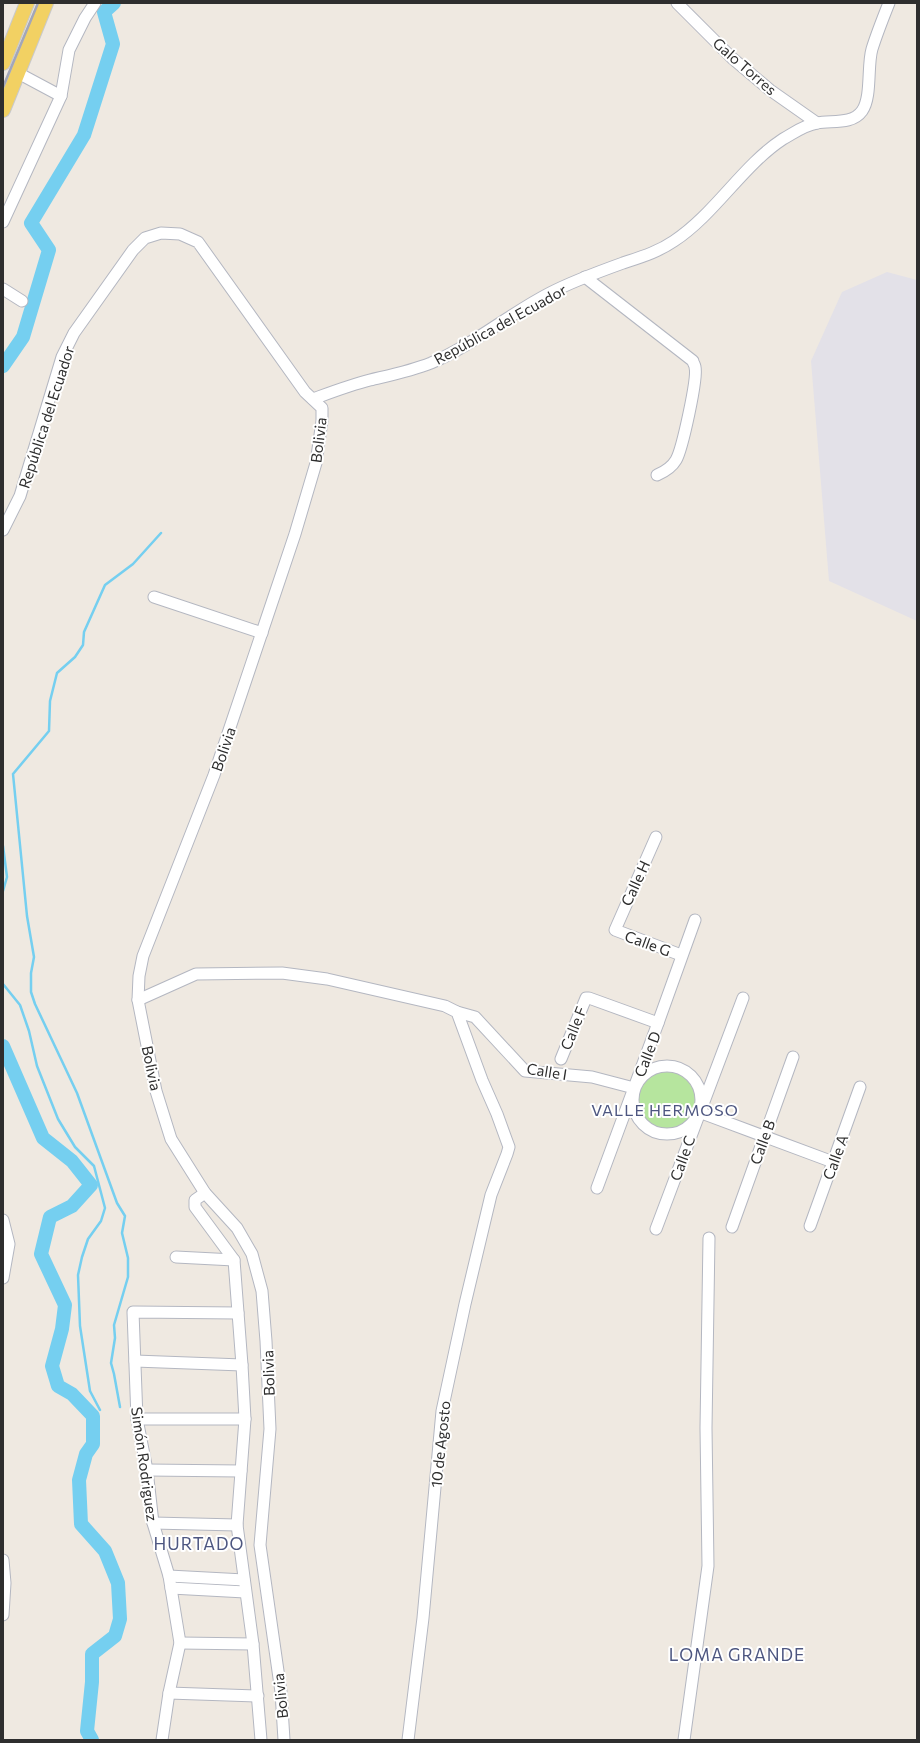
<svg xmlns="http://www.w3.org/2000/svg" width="920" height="1743" viewBox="0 0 920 1743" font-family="Commissioner,sans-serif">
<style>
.industrial{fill:#e3e1e8}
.green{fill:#b6e59e}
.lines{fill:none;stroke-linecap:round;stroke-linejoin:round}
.stream{stroke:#75cff0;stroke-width:2.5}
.river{stroke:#75cff0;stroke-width:14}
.minor-casing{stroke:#b4b7c1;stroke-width:13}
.major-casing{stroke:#c9c9c9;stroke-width:16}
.minor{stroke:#fff;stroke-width:11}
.major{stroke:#f2d163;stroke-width:14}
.rail{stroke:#a3a6b8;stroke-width:2.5}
.labels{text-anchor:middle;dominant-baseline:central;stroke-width:4;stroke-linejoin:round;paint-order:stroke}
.street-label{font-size:15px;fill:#2e2e2e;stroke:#fff}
.neighbourhood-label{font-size:16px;letter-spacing:1px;fill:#4d5680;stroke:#fff}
.quarter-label{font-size:17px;letter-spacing:1px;fill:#4d5680;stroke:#fff}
</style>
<rect width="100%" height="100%" fill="#efe9e1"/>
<polygon class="industrial" points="887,272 917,280 917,621 829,581 811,361 842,292"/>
<circle class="green" cx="667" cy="1100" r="29"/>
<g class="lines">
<g class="stream">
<polyline points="3,846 7,877 3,891"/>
<polyline points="3,984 20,1005 29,1031 37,1066 58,1119 75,1147 94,1166 105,1208 101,1221 88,1239 82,1257 78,1275 80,1326 90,1391 100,1410"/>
<polyline points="120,1407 114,1374 111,1363 115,1338 114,1325 128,1277 128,1258 122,1233 125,1216 117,1203 77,1093 35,1004 31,992 31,973 34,957 27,916 13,774 49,731 50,701 57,673 75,657 83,645 84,632 105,585 133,564 161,533"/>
</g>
<g class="river">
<polyline points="3,366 23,337 49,250 31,223 84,135 113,44 104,12 114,3"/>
<polyline points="3,1046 43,1138 72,1161 91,1185 72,1206 50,1217 41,1254 65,1305 62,1329 52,1366 58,1386 72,1394 93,1416 93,1444 86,1454 79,1480 81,1524 105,1551 118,1583 120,1619 115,1636 92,1654 92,1682 87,1731 92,1740"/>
</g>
<g class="minor-casing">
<g id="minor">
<polyline points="677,3 732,58 770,90 817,123"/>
<polyline points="18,73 61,96"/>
<polyline points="3,222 61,96 69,50 85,18 95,3"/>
<path d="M585,277L693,361C693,363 695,365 695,367C698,378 682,450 676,460C672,467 664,472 657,475"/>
<polyline points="3,289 22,301"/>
<path d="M313,399C332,392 350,385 370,380C391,375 411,371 431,363C473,345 509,314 550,293C573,281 598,272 623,263C641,257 658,252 674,241C715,214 742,166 783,139C794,133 804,125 817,123C831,120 852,125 862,111C872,97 867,66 872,49C877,33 883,18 889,3"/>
<polyline points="3,530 20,496 62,357 74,333 133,250 145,238 161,233 180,234 198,242 305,392 322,408 322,421 316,463 295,534 214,775 143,956 139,976 138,1000 156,1091 171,1139 205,1193 237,1228 252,1254 262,1291 266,1341 270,1429 260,1545 281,1692 284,1740"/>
<polyline points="154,597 262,633"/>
<polyline points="656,837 615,930 681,955"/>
<polyline points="138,1000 196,974 282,973 327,979 445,1006 457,1012 482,1080 497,1114 509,1147 507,1154 491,1195 465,1304 442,1411 423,1618 408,1740"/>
<polyline points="457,1012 475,1017 525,1071 592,1077 634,1088"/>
<polyline points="561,1059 586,998 589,998 658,1023"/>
<circle cx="667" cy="1100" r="34"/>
<polyline points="699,1112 833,1162"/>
<polyline points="597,1188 658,1023 695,920"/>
<polyline points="205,1193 195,1200 195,1207 234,1260 242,1365 245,1419 237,1525 253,1644 261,1740"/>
<polyline points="3,1220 9,1244 3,1278"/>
<polyline points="810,1226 860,1087"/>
<polyline points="732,1227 793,1057"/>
<polyline points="656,1229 743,998"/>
<polyline points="176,1257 234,1260"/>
<polyline points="135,1361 242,1365"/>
<polyline points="137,1419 245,1419"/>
<polyline points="147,1470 241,1471"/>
<polyline points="153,1523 237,1525"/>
<polyline points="3,1560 5,1583 3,1615"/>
<polyline points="169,1576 244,1580"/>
<polyline points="171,1588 245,1592"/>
<polyline points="180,1643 253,1644"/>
<polyline points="169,1693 258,1696"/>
<polyline points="162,1740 169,1693 180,1643 169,1576 153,1523 147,1470 137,1419 133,1312 238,1313"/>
<polyline points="684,1740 708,1566 706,1428 709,1238"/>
</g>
</g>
<g class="major-casing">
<g id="major">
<polyline points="3,63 27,3"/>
<polyline points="3,110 46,3"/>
</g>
</g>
<use href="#minor" class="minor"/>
<use href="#major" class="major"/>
<polyline class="rail" points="3,87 38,3"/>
</g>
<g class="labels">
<g class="street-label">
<text transform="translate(745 66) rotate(41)">Galo Torres</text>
<text transform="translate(500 324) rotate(-29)">República del Ecuador</text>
<text transform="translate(46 417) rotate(-72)">República del Ecuador</text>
<text transform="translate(318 440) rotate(-83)">Bolivia</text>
<text transform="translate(223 749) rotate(-71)">Bolivia</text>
<text transform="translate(635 883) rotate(-65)">Calle H</text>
<text transform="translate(648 943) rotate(20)">Calle G</text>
<text transform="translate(573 1028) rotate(-68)">Calle F</text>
<text transform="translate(647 1054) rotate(-69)">Calle D</text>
<text transform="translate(152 1068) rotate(78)">Bolivia</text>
<text transform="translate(547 1071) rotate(9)">Calle I</text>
<text transform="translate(762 1142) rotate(-70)">Calle B</text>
<text transform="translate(835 1157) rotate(-70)">Calle A</text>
<text transform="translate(682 1158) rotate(-70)">Calle C</text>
<text transform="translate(268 1373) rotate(-92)">Bolivia</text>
<text transform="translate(440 1444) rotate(-84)">10 de Agosto</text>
<text transform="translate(145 1464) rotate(82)">Simón Rodriguez</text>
<text transform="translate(280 1696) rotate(-96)">Bolivia</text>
</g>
<g class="neighbourhood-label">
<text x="665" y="1109">VALLE HERMOSO</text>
</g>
<g class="quarter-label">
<text x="199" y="1543">HURTADO</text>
<text x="737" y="1654">LOMA GRANDE</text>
</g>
</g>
<rect width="920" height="1743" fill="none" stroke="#2e2e2e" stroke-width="8"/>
</svg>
